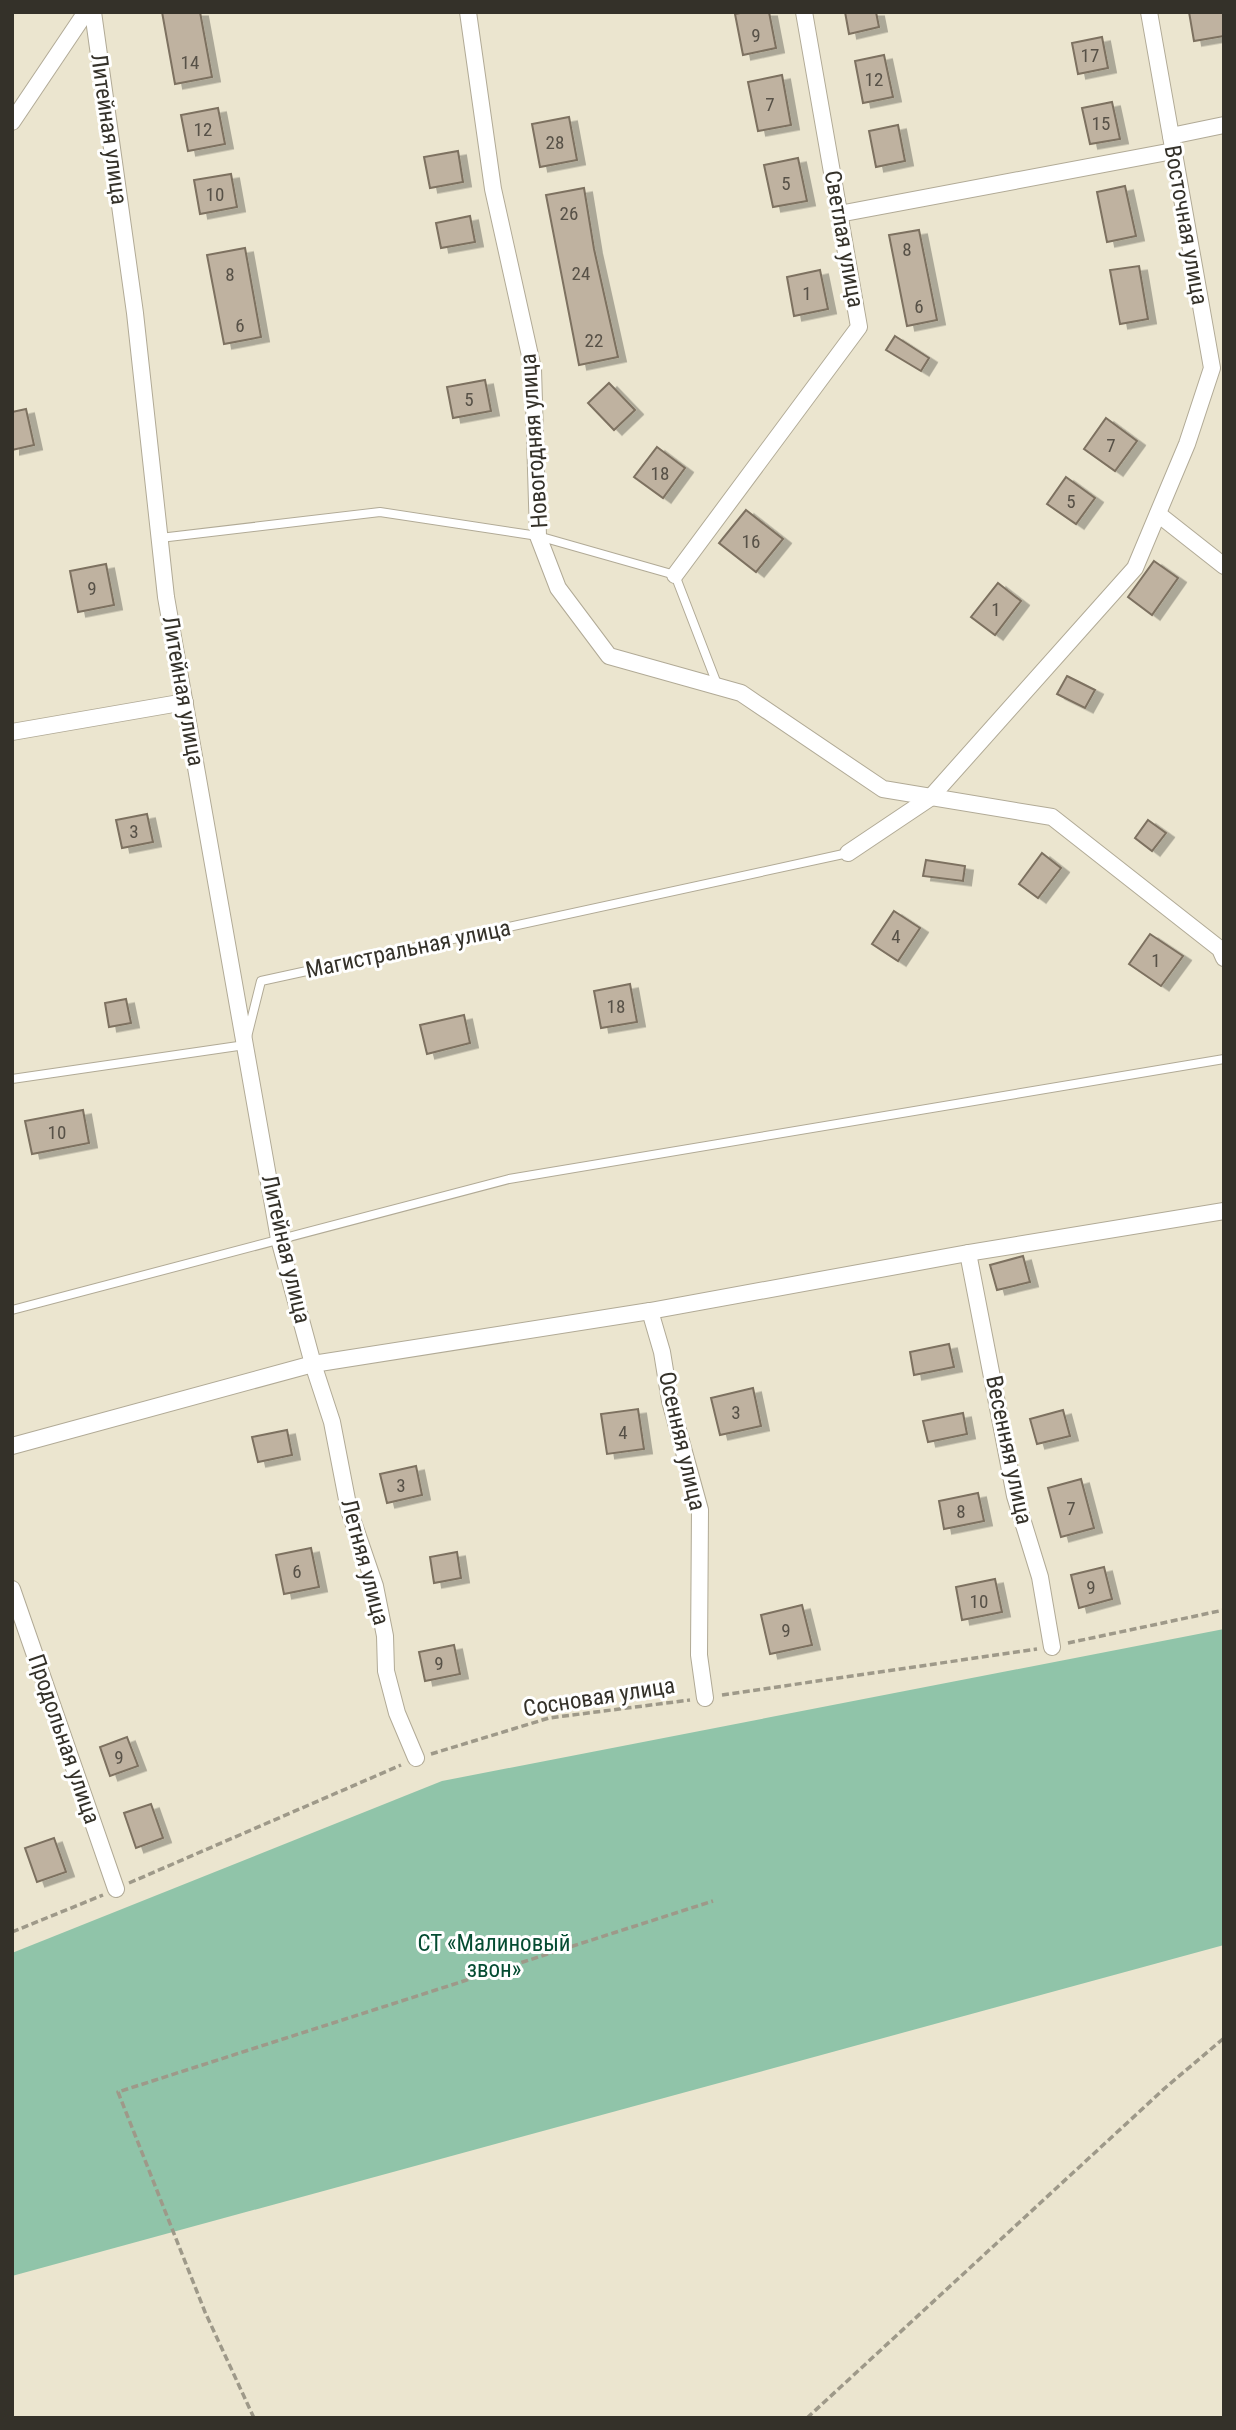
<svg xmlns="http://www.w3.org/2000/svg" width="1236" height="2430" viewBox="0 0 1236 2430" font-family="'Roboto Condensed',sans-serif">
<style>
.green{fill:#90c4a9}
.building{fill:#bfb2a0;stroke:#7d7160;stroke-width:2;filter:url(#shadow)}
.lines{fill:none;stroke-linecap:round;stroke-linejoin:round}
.service-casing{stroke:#b1aa96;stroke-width:10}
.minor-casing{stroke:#b1aa96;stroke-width:18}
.path{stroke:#9e9989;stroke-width:3.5;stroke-dasharray:7 3.5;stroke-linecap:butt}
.service{stroke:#fff;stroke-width:8}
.minor{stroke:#fff;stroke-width:16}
.labels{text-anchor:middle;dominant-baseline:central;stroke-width:6;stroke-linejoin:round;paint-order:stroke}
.number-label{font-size:19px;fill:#575147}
.street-label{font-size:23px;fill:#343129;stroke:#fff}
.park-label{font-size:23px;fill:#054c32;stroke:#fff}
</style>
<defs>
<filter id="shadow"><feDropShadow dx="8" dy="4.5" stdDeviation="0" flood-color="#0004"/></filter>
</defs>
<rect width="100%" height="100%" fill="#ebe5cf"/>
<polygon class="green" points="1224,1629 1224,1945 12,2276 12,1953 442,1781"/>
<g class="building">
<polygon points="162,12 200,12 212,77 175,84"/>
<polygon points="745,12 769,12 776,48 743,55 735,14"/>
<polygon points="845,12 876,12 879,27 849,34"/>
<polygon points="1189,12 1224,12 1224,36 1194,41"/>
<polygon points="1102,37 1108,68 1078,74 1072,43"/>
<polygon points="884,55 893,97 863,103 855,61"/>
<polygon points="782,75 791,125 758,131 748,82"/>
<polygon points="1112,102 1120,139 1090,144 1082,108"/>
<polygon points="218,108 225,144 188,151 181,115"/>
<polygon points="569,117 577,160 540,167 532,124"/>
<polygon points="898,125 905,161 876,167 869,131"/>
<polygon points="458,151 463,182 430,188 424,157"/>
<polygon points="798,158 807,201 773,207 764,165"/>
<polygon points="231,174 237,207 200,214 194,180"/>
<polygon points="1125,186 1136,236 1107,242 1097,192"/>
<polygon points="584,188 594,249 618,357 579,365 546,195"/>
<polygon points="470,216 475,242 441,248 436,223"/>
<polygon points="919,230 937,320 907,326 889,235"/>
<polygon points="245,248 261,337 224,344 207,255"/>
<polygon points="1139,266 1148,319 1120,324 1110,270"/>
<polygon points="820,270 828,309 794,316 787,277"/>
<polygon points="895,336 929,358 921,371 886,350"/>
<polygon points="485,380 491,411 453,418 447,387"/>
<polygon points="609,383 635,410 614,430 588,403"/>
<polygon points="26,409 34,445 12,450 12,412"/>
<polygon points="1106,418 1137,441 1115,471 1084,449"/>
<polygon points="657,447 685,468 663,498 634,477"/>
<polygon points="1066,477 1095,498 1076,524 1047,504"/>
<polygon points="746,510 783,539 756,572 719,543"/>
<polygon points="1154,561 1178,578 1152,615 1128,597"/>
<polygon points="106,564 114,605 78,612 70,571"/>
<polygon points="998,583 1021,601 995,635 971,617"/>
<polygon points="1067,676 1095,690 1085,708 1057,694"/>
<polygon points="147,814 153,842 122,848 116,820"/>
<polygon points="1148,820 1166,833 1152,851 1135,838"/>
<polygon points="1042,853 1061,868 1038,898 1019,884"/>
<polygon points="926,860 965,866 963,881 923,876"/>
<polygon points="894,911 920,928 898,961 872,944"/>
<polygon points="1150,934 1183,956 1161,986 1129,964"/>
<polygon points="630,984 637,1022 601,1028 594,991"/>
<polygon points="126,999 131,1023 109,1027 105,1003"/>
<polygon points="464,1015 470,1043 427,1054 420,1025"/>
<polygon points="83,1110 89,1143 32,1154 25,1121"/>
<polygon points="1023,1256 1030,1282 997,1290 990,1265"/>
<polygon points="949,1344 954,1367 914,1375 910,1352"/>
<polygon points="753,1388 761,1426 720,1435 711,1398"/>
<polygon points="638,1409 644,1449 607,1454 601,1414"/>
<polygon points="1063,1410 1070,1436 1037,1444 1030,1419"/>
<polygon points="963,1413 967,1434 928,1442 923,1421"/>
<polygon points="287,1430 292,1455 258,1462 252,1437"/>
<polygon points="416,1466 422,1495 387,1503 380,1474"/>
<polygon points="1081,1479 1094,1528 1061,1537 1048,1488"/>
<polygon points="978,1493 984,1521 944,1529 939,1501"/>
<polygon points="311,1548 319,1587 284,1594 276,1555"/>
<polygon points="457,1552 461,1578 434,1583 430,1557"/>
<polygon points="1104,1567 1112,1599 1079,1608 1071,1575"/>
<polygon points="995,1579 1002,1612 962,1620 956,1587"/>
<polygon points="802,1605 812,1645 770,1654 761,1615"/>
<polygon points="454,1645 460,1674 425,1681 419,1652"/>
<polygon points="127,1737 138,1766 110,1776 100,1747"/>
<polygon points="151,1804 163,1838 136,1848 124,1813"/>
<polygon points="54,1838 66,1872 37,1882 25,1848"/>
</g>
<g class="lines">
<g class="service-casing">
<g id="service">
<polyline points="160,538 380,512 538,536 675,575 717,684"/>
<polyline points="12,1079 245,1045 261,981 848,853"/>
<polyline points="12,1310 509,1179 1224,1059"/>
</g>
</g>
<g class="minor-casing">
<g id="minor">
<polyline points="93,12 135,313 166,597 279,1239 313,1364 332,1422 349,1510 375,1586 385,1636 386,1671 397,1713 416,1758"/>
<polyline points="468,12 493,189 533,369 538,536 558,588 609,656 741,693 883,789 1052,817 1220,949 1224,958"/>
<polyline points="12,122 86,12"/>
<polyline points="1171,136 1224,125"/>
<polyline points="839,214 1173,151"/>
<polyline points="1158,514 1224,566"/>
<polyline points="675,575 859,327 804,12"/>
<polyline points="12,732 185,702"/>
<polyline points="848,853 930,798 1135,568 1187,444 1212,368 1149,12"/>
<polyline points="968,1253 1015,1496 1040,1577 1052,1647"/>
<polyline points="650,1311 662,1352 670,1401 700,1510 699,1655 705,1698"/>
<polyline points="12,1446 313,1364 650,1311 968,1253 1224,1211"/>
<polyline points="12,1589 116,1889"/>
</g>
</g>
<g class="path">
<polyline points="1068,1643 1224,1610"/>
<polyline points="722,1695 1037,1649"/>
<polyline points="431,1754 549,1718 690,1700"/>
<polyline points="129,1883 401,1765"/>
<polyline points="12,1932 103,1895"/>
<polyline points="254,2418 205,2312 118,2092 713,1901"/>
<polyline points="807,2418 1165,2088 1224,2038"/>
</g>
<use href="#service" class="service"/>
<use href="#minor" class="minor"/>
</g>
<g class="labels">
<g class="number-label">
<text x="756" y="35">9</text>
<text x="1090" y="55">17</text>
<text x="190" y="62">14</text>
<text x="874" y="79">12</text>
<text x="770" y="104">7</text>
<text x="1101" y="123">15</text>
<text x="203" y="129">12</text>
<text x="555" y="142">28</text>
<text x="786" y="183">5</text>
<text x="215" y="194">10</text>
<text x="569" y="213">26</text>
<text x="907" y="249">8</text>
<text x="581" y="273">24</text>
<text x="230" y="274">8</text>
<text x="807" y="293">1</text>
<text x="919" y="306">6</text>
<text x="240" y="325">6</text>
<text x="594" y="340">22</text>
<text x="469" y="399">5</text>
<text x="1111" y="445">7</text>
<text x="660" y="473">18</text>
<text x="1071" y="501">5</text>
<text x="751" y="541">16</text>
<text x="92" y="588">9</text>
<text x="996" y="609">1</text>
<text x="134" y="831">3</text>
<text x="896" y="936">4</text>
<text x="1156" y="960">1</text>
<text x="616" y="1006">18</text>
<text x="57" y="1132">10</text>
<text x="736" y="1412">3</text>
<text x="623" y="1432">4</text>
<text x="401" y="1485">3</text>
<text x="1071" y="1508">7</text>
<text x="961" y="1511">8</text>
<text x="297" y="1571">6</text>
<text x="1091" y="1587">9</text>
<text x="979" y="1601">10</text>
<text x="786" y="1630">9</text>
<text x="439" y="1663">9</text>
<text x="119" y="1757">9</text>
</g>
<g class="street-label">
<text transform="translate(109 129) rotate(82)">Литейная улица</text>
<text transform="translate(1186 225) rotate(80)">Восточная улица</text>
<text transform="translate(844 239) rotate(80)">Светлая улица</text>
<text transform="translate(534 441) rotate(-94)">Новогодняя улица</text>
<text transform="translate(183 691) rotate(80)">Литейная улица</text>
<text transform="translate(408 949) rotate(-12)">Магистральная улица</text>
<text transform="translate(286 1249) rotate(77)">Литейная улица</text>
<text transform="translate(682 1441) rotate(77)">Осенняя улица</text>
<text transform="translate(1009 1450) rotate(78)">Весенняя улица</text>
<text transform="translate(365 1562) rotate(75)">Летняя улица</text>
<text transform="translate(599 1697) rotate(-9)">Сосновая улица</text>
<text transform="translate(64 1739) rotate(71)">Продольная улица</text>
</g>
<g class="park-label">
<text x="494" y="1943">СТ «Малиновый<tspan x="494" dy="26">звон»</tspan></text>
</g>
</g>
<rect width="1236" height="2430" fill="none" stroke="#343129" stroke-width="28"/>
</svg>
